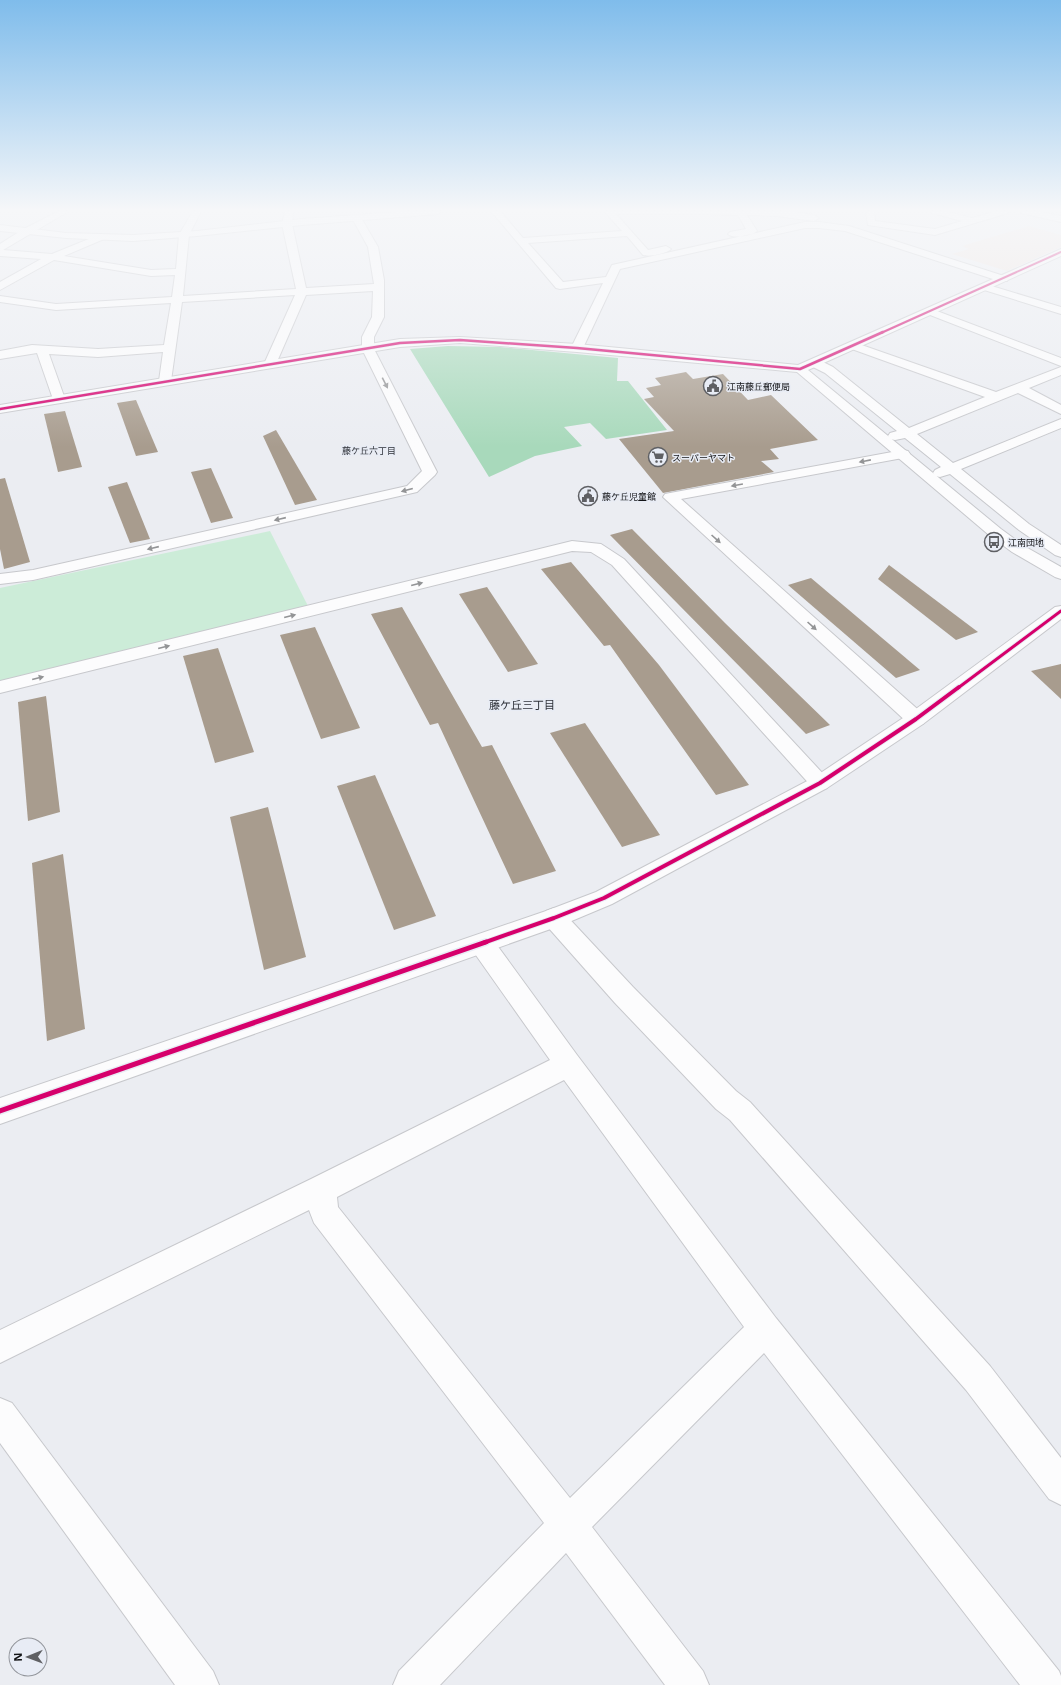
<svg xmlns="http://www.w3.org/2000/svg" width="1061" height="1685" viewBox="0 0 1061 1685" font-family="'Open Sans','Noto Sans JP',sans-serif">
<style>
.education{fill:#efe4df}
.green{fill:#ccecd8}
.forest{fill:#a8d9bb}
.building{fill:#a89c8e}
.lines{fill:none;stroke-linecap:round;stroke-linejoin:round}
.minor-casing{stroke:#c7c8cc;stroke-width:2}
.tertiary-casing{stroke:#c7c8cc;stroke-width:2}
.secondary-casing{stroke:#c7c8cc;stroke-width:2}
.minor{fill:#fcfcfd;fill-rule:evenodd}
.tertiary{fill:#fcfcfd;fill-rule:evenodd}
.secondary{fill:#fcfcfd;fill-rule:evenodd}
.cycleway-far4-casing{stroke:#e8ecf5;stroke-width:3}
.cycleway-far3-casing{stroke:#e8ecf5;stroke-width:4}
.cycleway-far2-casing{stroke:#e8ecf5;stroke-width:5}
.cycleway-far1-casing{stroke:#e8ecf5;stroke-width:6}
.cycleway-casing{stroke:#e8ecf5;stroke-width:8}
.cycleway-far4{stroke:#d6006c;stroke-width:2}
.cycleway-far3{stroke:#d6006c;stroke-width:2.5}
.cycleway-far2{stroke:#d6006c;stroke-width:3}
.cycleway-far1{stroke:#d6006c;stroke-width:4}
.cycleway{stroke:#d6006c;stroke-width:5}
.oneway{fill:#939496}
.labels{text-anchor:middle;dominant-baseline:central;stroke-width:3;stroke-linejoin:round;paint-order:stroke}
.far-poi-label{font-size:9px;fill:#131417;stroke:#e8ecf5;text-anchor:start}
.far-neighbourhood-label{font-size:9px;fill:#2e3138;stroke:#e8ecf5}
.neighbourhood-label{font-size:11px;fill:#2e3138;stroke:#e8ecf5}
</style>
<rect width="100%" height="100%" fill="#ebedf2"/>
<polygon class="education" points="1029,226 1061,235 1061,247 1007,271 952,254 969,249 962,246"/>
<polygon class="green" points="270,531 308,606 0,682 0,588"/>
<polygon class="forest" points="448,346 500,347 618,358 617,381 628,381 667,430 606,439 590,423 564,427 582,446 535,456 489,477 410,349"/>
<g class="building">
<polygon points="686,372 693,379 723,374 748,400 771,395 818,440 770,449 779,459 761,461 774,472 663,493 619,439 674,431 644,399 654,397 646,388 661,385 655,378"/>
<polygon points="136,400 158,452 136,456 117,403"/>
<polygon points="65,411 82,467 58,472 44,414"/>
<polygon points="276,430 317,500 295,505 263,436"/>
<polygon points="211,468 233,518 211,523 191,472"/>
<polygon points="5,478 30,562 4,569 0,549 0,479"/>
<polygon points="127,482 150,539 130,543 108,487"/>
<polygon points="632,529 725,623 830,725 806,734 610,535"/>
<polygon points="571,562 659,665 749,785 716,795 610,645 604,646 541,569"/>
<polygon points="889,565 978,632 956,640 878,579"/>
<polygon points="811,578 920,670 896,678 788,585"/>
<polygon points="487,587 538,664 508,672 459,594"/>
<polygon points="402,607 482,747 492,745 556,871 513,884 438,723 430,725 371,614"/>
<polygon points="315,627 360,728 321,739 280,635"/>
<polygon points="218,648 254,752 215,763 183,656"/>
<polygon points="1061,664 1061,699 1031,671"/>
<polygon points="46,696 60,812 28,821 18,702"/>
<polygon points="585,723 660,835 622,847 550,733"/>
<polygon points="375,775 436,916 394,930 337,786"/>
<polygon points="268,807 306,957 264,970 230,817"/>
<polygon points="63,854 85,1029 47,1041 32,863"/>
</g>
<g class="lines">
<g class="minor-casing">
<g id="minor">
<polygon points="59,211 69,211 3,250 52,254 101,234 106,237 104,239 64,256 151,270 176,269 179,235 193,211 201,211 189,235 183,296 296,289 282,224 285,211 293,211 292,224 306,288 374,284 368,247 352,218 354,216 360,216 378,247 384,280 384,317 374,337 374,349 437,472 435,475 417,492 33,580 0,584 0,574 33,570 407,486 422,471 362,349 362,337 372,317 373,291 306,295 276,364 274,367 266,367 264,364 295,295 182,302 171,381 169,384 161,384 159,381 163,352 98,357 49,354 65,399 64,402 54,402 37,353 0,359 0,351 32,345 98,349 164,345 171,303 56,310 0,302 0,296 56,304 172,297 175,275 151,276 54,260 0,290 0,282 41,259 0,256 0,244 22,230"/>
<path d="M491,211H500L523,238L622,231L604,211H787L814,215L819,218L814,221L777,216L747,215L757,231C752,236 733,239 728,234L730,232L746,229L738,215L707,214H616L648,250L666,246L671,249C666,254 649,257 643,255L627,236L528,243L563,282L606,277L612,265L805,222H819L849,226L1007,277L1008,279L1007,281H999L845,231L819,228H805L620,269L583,348L581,351H573L571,348L603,283L560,289L556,288Z"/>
<polygon points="866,211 874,211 875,221 935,229 962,221 932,213 931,211 944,211 972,218 997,211 1009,211 1008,213 935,235 868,225"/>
<polygon points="1020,211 1029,211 1024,214 1021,213"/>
<polygon points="985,284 1061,307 1061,314 981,289 980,287"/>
<polygon points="929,308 1061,358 1061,366 925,313 923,311"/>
<polygon points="853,342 996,392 1061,367 1061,375 1029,388 1061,405 1061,414 1018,393 917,434 953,463 1061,419 1061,428 961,469 1029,524 1061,545 1061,557 1055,555 1019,530 950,474 940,477 935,476 933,473 935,470 941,467 905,438 895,440 890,439 888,436 890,433 897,431 825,373 811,366 809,363 811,360 819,360 833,367 909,428 985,397 849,348 847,346 849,344"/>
<polygon points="903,450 908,451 910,454 908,457 681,499 923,714 926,719 923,724 916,725 909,724 663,497 665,494 670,493"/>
<polygon points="572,541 601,544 624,559 827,778 830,783 827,788 820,790 813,788 612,565 591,552 572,551 0,693 0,681"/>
<polygon points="554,908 562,911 633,987 736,1091 750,1102 990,1366 1061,1458 1061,1505 1049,1499 966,1390 730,1120 716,1109 615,1003 546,925 542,918 546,911"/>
<path d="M482,934L491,937L577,1055L776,1318L1059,1671L1061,1676V1685H1020L764,1353L592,1527L703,1671L709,1685H665L566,1553L440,1685H393L399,1671L544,1523L314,1223L309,1210L0,1363V1330L311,1179L550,1060L473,951L470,944L473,937ZM564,1080L744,1327L570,1498L338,1207L337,1197Z"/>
</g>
</g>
<g class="tertiary-casing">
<g id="tertiary">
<polygon points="410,211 442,211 438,214 302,225 197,236 133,241 66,238 0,231 0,225 66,233 133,235 197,231 302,219"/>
<polygon points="1061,249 1061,256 808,370 1001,529 1024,546 1061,567 1061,579 1055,577 1012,552 989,535 797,372 577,352 460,343 400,347 0,413 0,405 400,339 460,337 577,344 798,365"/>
<polygon points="1061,606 1061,619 923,724 827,788 612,904 562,925 0,1124 0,1098 546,911 596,892 813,778 909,714 1055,607"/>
<polygon points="0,1398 12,1403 213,1671 219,1685 175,1685 0,1443"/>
</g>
</g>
<g class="secondary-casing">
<polygon id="secondary" points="1020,211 1035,211 1061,216 1061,222 1021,213"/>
</g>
<use href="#minor" class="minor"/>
<use href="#tertiary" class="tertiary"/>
<use href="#secondary" class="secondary"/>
<g class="cycleway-far4-casing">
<polyline id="cycleway-far4" points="881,333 1061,252"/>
</g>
<g class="cycleway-far3-casing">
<polyline id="cycleway-far3" points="0,409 400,343 460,340 577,348 800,369 883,332"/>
</g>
<g class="cycleway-far2-casing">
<polyline id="cycleway-far2" points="958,688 1061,611"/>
</g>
<g class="cycleway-far1-casing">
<polyline id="cycleway-far1" points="483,943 554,918 604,898 820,783 916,719 959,687"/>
</g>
<g class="cycleway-casing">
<polyline id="cycleway" points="0,1111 486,942"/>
</g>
<use href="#cycleway-far4" class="cycleway-far4"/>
<use href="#cycleway-far3" class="cycleway-far3"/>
<use href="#cycleway-far2" class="cycleway-far2"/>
<use href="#cycleway-far1" class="cycleway-far1"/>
<use href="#cycleway" class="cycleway"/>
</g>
<defs><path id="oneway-solid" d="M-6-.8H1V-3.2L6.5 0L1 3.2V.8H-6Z"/></defs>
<g class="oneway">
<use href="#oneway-solid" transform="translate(385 383) rotate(63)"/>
<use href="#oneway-solid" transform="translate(865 461) rotate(169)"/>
<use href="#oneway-solid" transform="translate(737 485) rotate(170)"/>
<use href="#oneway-solid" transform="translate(407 490) rotate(165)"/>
<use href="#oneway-solid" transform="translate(280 519) rotate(167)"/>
<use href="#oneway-solid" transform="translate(716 539) rotate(42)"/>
<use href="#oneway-solid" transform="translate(153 548) rotate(167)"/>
<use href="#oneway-solid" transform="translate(417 584) rotate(-14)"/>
<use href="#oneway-solid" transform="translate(290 616) rotate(-14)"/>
<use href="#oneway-solid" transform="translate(812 626) rotate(42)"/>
<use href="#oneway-solid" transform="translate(164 647) rotate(-14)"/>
<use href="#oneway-solid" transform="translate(38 678) rotate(-14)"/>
</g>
<linearGradient id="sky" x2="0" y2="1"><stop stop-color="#7fbceb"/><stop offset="0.47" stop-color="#f6f7f9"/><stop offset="1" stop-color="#f6f7f9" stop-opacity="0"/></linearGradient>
<rect width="1061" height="447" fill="url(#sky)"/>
<defs>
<g id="civic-ring" transform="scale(1)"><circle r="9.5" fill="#e8ecf5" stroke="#5f6064" stroke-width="1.5"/><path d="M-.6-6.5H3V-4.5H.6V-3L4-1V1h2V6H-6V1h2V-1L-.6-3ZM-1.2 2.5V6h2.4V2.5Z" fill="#5f6064"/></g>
<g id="supermarket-ring" transform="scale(1)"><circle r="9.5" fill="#e8ecf5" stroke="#5f6064" stroke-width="1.5"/><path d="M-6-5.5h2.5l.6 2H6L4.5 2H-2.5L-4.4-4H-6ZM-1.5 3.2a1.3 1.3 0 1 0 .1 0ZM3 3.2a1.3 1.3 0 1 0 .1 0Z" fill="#5f6064"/></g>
<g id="bus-ring" transform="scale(1)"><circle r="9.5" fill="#e8ecf5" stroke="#5f6064" stroke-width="1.5"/><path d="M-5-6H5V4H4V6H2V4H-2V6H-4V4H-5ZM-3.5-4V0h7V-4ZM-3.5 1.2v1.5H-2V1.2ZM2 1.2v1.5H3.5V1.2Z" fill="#5f6064"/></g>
</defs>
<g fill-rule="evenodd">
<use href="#civic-ring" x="713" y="386"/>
<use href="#supermarket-ring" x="658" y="457"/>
<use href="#civic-ring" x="588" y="496"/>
<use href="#bus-ring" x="994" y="542"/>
</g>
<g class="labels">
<g class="far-poi-label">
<text x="727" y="386">江南藤丘郵便局</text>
<text x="672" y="457">スーパーヤマト</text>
<text x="602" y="496">藤ケ丘児童館</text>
<text x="1008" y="542">江南団地</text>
</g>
<g class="far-neighbourhood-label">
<text x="369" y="450">藤ケ丘六丁目</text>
</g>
<g class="neighbourhood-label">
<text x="522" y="704">藤ケ丘三丁目</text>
</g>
</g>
<g transform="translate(28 1657) rotate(269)"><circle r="19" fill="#e8ecf5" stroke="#93969c"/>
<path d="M0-3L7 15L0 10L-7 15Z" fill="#5f6064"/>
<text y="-6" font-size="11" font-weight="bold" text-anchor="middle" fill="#131417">N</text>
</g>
</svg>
